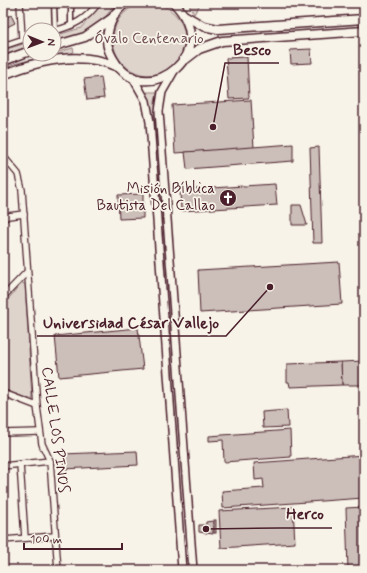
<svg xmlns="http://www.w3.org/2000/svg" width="367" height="573" viewBox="0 0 367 573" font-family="Mynerve,sans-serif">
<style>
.green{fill:#ded4cc;stroke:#947a7c}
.building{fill:#ccbfb9;stroke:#4a1f2b}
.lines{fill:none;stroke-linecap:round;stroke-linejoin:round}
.pedestrian-casing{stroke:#4a1f2b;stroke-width:7}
.minor-casing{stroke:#4a1f2b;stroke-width:8}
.secondary-casing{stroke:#4a1f2b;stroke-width:10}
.primary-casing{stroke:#4a1f2b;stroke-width:11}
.pedestrian{stroke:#f7f3e8;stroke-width:4}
.minor{stroke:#f7f3e8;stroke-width:5.5}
.secondary{stroke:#f7f3e8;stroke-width:7}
.primary{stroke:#f7f3e8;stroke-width:8}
.labels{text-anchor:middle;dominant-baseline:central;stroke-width:3.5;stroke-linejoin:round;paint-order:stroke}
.park-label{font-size:15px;fill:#6f4c53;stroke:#f7f3e8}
.poi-label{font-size:15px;fill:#4a1f2b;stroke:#f7f3e8;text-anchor:end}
.street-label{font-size:15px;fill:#4a1f2b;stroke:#f7f3e8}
.leader{fill:none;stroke:#4a1f2b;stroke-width:1.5}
.callout-dot{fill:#4a1f2b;stroke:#f7f3e8;stroke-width:1.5}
.callout-label{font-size:16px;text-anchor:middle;font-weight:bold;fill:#4a1f2b;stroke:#f7f3e8;stroke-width:3.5;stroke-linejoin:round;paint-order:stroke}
</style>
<rect width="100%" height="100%" fill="#f7f3e8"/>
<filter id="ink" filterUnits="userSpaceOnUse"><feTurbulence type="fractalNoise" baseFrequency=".025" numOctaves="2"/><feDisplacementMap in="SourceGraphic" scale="8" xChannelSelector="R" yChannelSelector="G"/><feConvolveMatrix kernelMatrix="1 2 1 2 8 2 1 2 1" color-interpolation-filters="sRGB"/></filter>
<g filter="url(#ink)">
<g class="green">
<circle cx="149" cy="39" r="36"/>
<polygon points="101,3 115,3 107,15 84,35 54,43 54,36 81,28"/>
<polygon points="188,3 201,3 194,14"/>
<polygon points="30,42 30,50 4,57 3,50"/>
<polygon points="73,48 74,52 3,73 3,67"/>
<polygon points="147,92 157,92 155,102 155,132 153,132 149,99"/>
<polygon points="22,283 25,284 32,398 29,399 3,389 3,305"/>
</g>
<g class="building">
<polygon points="11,15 15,23 3,29 3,19"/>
<polygon points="311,49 312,63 291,64 290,50"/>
<polygon points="247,57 249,98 229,99 226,58"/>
<polygon points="101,77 104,98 87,100 84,79"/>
<polygon points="251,100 254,148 175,153 172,105"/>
<polygon points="293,144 293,161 187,169 185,152"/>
<polygon points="319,147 322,243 313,243 310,148"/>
<polygon points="275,184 277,205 181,211 180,190"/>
<polygon points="143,194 143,218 119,219 118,195"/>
<polygon points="292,205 301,205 307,225 292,225"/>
<polygon points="339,262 342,304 200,313 198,270"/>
<polygon points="138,328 143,369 59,377 55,336"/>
<polygon points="364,361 364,385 342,385 341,362"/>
<polygon points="341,362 342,385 290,387 289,382 287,382 287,364"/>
<polygon points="287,410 288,427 263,428 262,412"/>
<polygon points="290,430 291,457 224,462 223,440 209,441 209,436"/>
<polygon points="137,451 138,465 64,469 63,454"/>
<polygon points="364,455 364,498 223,508 222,491 264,488 263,479 255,480 254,463"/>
<polygon points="293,507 295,543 221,548 219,511"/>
<polygon points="364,507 364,570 348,570 346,508"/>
<rect x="214" y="520" width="2" height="13"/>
<polygon points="213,521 213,534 199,532 199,525 206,525 206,522"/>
</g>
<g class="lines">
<g class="pedestrian-casing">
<g id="pedestrian">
<polyline points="54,3 55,31"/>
<polyline points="71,3 71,26"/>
<polyline points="88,3 95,7"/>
<polyline points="54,4 68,3"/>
</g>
</g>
<g class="minor-casing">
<g id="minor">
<polyline points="20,3 22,39"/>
<path d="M54,31C73,26 86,20 98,3"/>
<polyline points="3,46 30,37"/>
<polyline points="3,156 18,174 22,190 37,406 42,444 50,461 58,570"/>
<polyline points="3,219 8,216 24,214"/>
<polyline points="3,297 27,272"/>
<polyline points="3,393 37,406"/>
<polyline points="3,433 40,432"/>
<polyline points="20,464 25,538"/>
<polyline points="3,466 50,461"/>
<polyline points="3,540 55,536"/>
</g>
</g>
<g class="secondary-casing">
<g id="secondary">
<polyline points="174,71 162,92 159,111 193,570"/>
<polyline points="132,76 146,101 150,122 182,570"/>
</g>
</g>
<g class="primary-casing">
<g id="primary">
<path d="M126,3C113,12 108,25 107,40C107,49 112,58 117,65C150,108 222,52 174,3"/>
<polyline points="184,15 203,26 218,29 364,19"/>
<polyline points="54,46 85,37 111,19"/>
<polyline points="186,59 199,49 222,41 364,31"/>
<polyline points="3,61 30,51"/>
<path d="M3,75C39,60 81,50 118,67"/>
</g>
</g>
<use href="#pedestrian" class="pedestrian"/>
<use href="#minor" class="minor"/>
<use href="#secondary" class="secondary"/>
<use href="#primary" class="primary"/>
</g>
</g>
<defs>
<g id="church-disc" transform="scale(0.9)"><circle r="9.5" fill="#4a1f2b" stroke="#f7f3e8"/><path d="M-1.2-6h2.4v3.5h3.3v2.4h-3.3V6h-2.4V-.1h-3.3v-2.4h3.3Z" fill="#fff"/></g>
</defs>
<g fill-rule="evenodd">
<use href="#church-disc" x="228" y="198"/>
</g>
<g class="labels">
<g class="park-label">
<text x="149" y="39">Óvalo Centenario</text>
</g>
<g class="poi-label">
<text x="215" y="189">Misión Bíblica<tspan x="215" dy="17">Bautista Del Callao</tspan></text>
</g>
<g class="street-label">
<text transform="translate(55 430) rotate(82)">CALLE LOS PINOS</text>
</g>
</g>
<path class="leader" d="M213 127L225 63H279M270 287L226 336H37M206 529L279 528H332"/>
<g class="callout-dot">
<circle cx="213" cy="127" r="4"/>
<circle cx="270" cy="287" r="4"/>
<circle cx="206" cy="529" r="4"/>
</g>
<g class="callout-label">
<text x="252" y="55">Besco</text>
<text x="131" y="328">Universidad César Vallejo</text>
<text x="305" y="519">Herco</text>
</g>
<rect width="367" height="573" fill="none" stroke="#f7f3e8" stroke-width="16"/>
<rect x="8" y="8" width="351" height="557" fill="none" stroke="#4a1f2b" stroke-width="1.5" filter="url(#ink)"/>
<g transform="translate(42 42) rotate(91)"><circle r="19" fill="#f7f3e8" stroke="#b29e9c"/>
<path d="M0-3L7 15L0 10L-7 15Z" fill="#4a1f2b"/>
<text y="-6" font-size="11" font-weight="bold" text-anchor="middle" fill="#4a1f2b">N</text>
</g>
<path d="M24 543v6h98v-6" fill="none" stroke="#4a1f2b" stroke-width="2"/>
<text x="30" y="543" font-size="12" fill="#4a1f2b" stroke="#f7f3e8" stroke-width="3" paint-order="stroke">100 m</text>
</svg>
